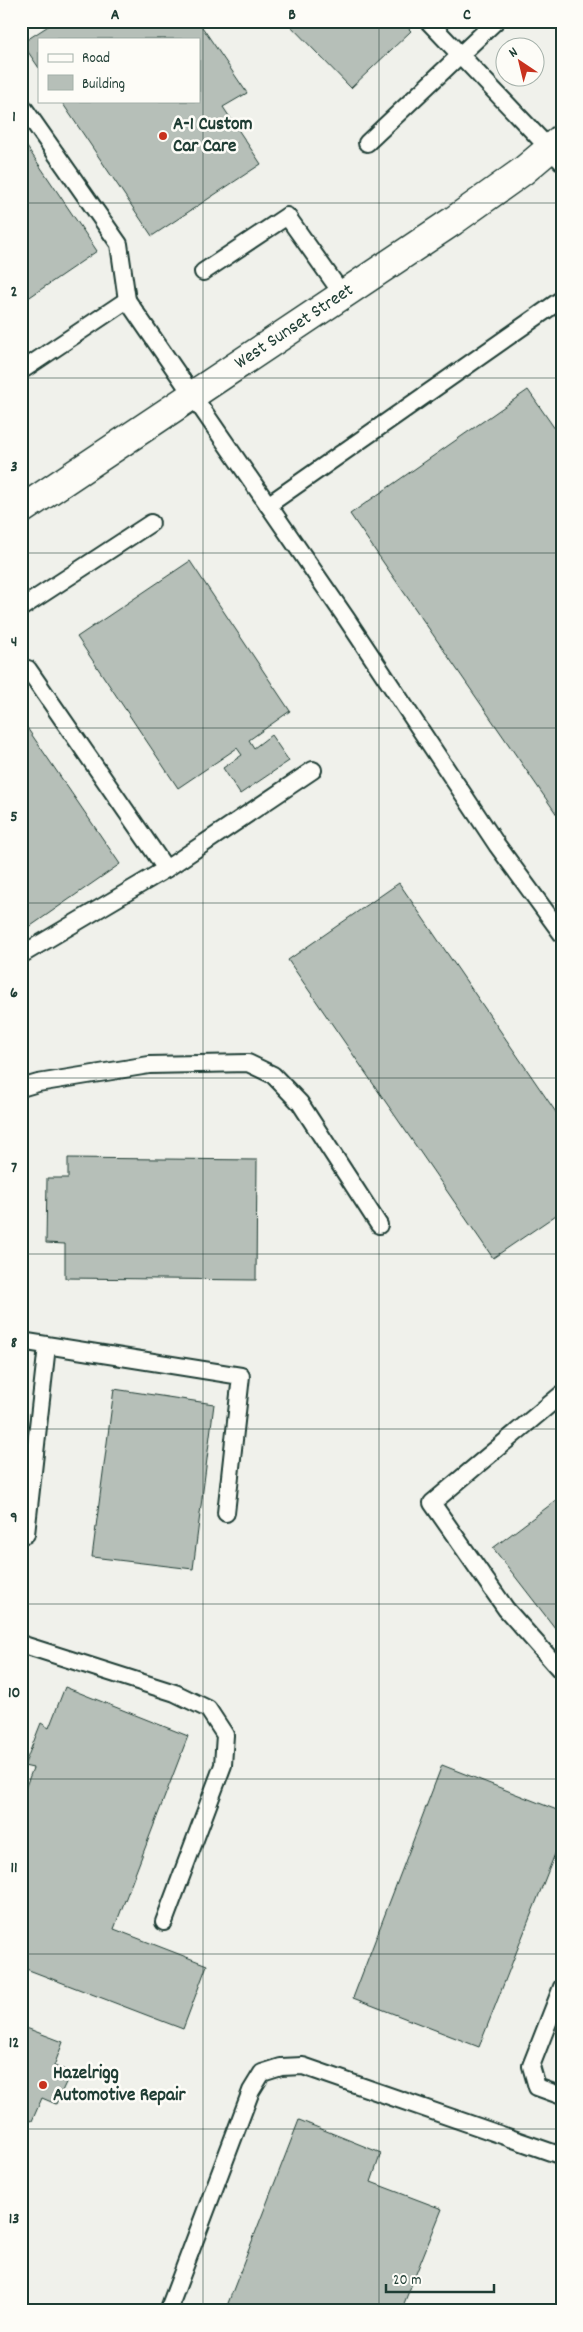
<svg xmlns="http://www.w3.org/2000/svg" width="583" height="2332" viewBox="0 0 583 2332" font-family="Dekko,sans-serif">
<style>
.building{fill:#b6bfb8;stroke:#1f3d34}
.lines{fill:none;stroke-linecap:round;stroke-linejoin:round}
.lane-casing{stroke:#1f3d34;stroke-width:20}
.street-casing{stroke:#1f3d34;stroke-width:31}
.lane{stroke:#fdfcf7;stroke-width:16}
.street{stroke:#fdfcf7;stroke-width:28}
.grid{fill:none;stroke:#1f3d34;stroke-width:1;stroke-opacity:0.55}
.poi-dot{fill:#c8321e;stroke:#fdfcf7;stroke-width:2}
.labels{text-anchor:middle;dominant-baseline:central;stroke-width:5;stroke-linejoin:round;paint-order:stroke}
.poi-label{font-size:19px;font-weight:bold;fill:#1f3d34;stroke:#fdfcf7;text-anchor:start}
.street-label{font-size:19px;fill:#1f3d34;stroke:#fdfcf7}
.neatline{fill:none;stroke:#1f3d34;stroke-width:2}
.grid-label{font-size:16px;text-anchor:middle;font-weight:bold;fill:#1f3d34}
</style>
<rect width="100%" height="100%" fill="#f0f1eb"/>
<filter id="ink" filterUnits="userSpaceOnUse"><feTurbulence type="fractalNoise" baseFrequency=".02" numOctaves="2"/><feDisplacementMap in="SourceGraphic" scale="10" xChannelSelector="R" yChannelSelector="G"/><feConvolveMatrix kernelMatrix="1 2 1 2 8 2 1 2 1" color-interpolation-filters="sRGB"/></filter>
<g filter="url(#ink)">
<g class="building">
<polygon points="56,21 198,21 247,93 223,107 261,164 152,236 61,101 199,101 199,39 39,39 39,68 22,43"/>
<polygon points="286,21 401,21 411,31 351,88"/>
<polygon points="21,138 97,251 21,303"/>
<polygon points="528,390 562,439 562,822 350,514"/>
<polygon points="190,561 290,711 249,740 254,748 271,735 289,761 240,794 223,768 242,755 237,748 178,788 77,637"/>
<polygon points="21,719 120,864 25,930 21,925"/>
<polygon points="399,883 562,1121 562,1211 493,1258 288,960"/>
<polygon points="68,1158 257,1160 256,1280 65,1278 65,1244 46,1243 47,1178 68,1178"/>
<polygon points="114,1389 214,1404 193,1569 92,1557"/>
<polygon points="562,1496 562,1637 493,1548"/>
<polygon points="65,1687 188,1736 114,1929 207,1965 183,2029 21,1967 21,1799 33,1768 24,1766 41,1723 49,1728"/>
<polygon points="442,1765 562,1812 562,1836 479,2047 353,1998"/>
<polygon points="21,2026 63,2042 54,2066 71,2072 56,2104 42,2098 32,2121 21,2117"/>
<polygon points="299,2120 381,2153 371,2182 442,2209 401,2311 225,2311"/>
</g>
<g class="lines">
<g class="lane-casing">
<g id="lane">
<polyline points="428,21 562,162"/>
<polyline points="21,104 119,244 127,300"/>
<polyline points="367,143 496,21"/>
<polyline points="203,272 287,216 343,295"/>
<polyline points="21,371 127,300 346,618 497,845 562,934"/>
<polyline points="268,505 562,299"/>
<polyline points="21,608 151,523"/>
<polyline points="21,674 28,669 166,869 313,770"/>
<polyline points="21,955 166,869"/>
<polyline points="21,1088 38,1083 149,1065 248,1063 273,1075 300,1103 379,1225"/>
<polyline points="21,1341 241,1376 226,1513"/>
<polyline points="562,1394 432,1503 506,1609 562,1672"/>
<polyline points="26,1534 47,1346"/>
<polyline points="21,1644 175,1693 208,1709 225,1735 223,1765 164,1922"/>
<polyline points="562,1987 531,2066 537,2087 562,2096"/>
<polyline points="168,2311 251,2091 262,2073 281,2067 303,2066 562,2156"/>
</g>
</g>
<g class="street-casing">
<g id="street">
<path id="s1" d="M21,510L453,221L523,171L562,138"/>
</g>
</g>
<use href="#lane" class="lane"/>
<use href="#street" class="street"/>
</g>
</g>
<path class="grid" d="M203,21V2311M379,21V2311M21,203H562M21,378H562M21,553H562M21,728H562M21,903H562M21,1078H562M21,1254H562M21,1429H562M21,1604H562M21,1779H562M21,1954H562M21,2129H562"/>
<g class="poi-dot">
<circle cx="163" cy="136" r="5"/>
<circle cx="43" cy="2085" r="5"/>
</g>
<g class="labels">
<g class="poi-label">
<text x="173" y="125">A-1 Custom<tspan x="173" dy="22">Car Care</tspan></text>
<text x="53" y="2074">Hazelrigg<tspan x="53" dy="22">Automotive Repair</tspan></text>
</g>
<g class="street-label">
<text stroke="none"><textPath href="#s1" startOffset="329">West Sunset Street</textPath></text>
</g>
</g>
<rect width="583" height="2332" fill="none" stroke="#fdfcf7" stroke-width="55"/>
<rect x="38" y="38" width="162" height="65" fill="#fdfcf7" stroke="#a4b0a9"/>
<rect x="48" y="54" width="25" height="8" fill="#fdfcf7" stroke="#a4b0a9"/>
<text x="82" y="62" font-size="15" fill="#1f3d34">Road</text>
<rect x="48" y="75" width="25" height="15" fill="#b6bfb8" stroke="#a4b0a9"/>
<text x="82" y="88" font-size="15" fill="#1f3d34">Building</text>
<g transform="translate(520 62) rotate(325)"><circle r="24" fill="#fdfcf7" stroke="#a4b0a9"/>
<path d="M0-4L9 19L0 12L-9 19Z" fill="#c8321e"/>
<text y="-8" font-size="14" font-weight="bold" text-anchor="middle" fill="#1f3d34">N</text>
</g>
<path d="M386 2284v8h108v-8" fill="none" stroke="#1f3d34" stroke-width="2.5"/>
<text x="393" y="2284" font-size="15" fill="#1f3d34" stroke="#fdfcf7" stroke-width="4" paint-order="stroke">20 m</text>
<rect x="28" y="28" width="528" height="2276" class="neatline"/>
<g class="grid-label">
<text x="115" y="19">A</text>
<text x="292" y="19">B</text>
<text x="467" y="19">C</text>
<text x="14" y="121">1</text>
<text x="14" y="296">2</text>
<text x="14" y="471">3</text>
<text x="14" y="646">4</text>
<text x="14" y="821">5</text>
<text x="14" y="997">6</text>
<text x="14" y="1172">7</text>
<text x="14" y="1347">8</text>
<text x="14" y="1522">9</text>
<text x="14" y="1697">10</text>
<text x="14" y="1872">11</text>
<text x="14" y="2047">12</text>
<text x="14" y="2223">13</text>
</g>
</svg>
